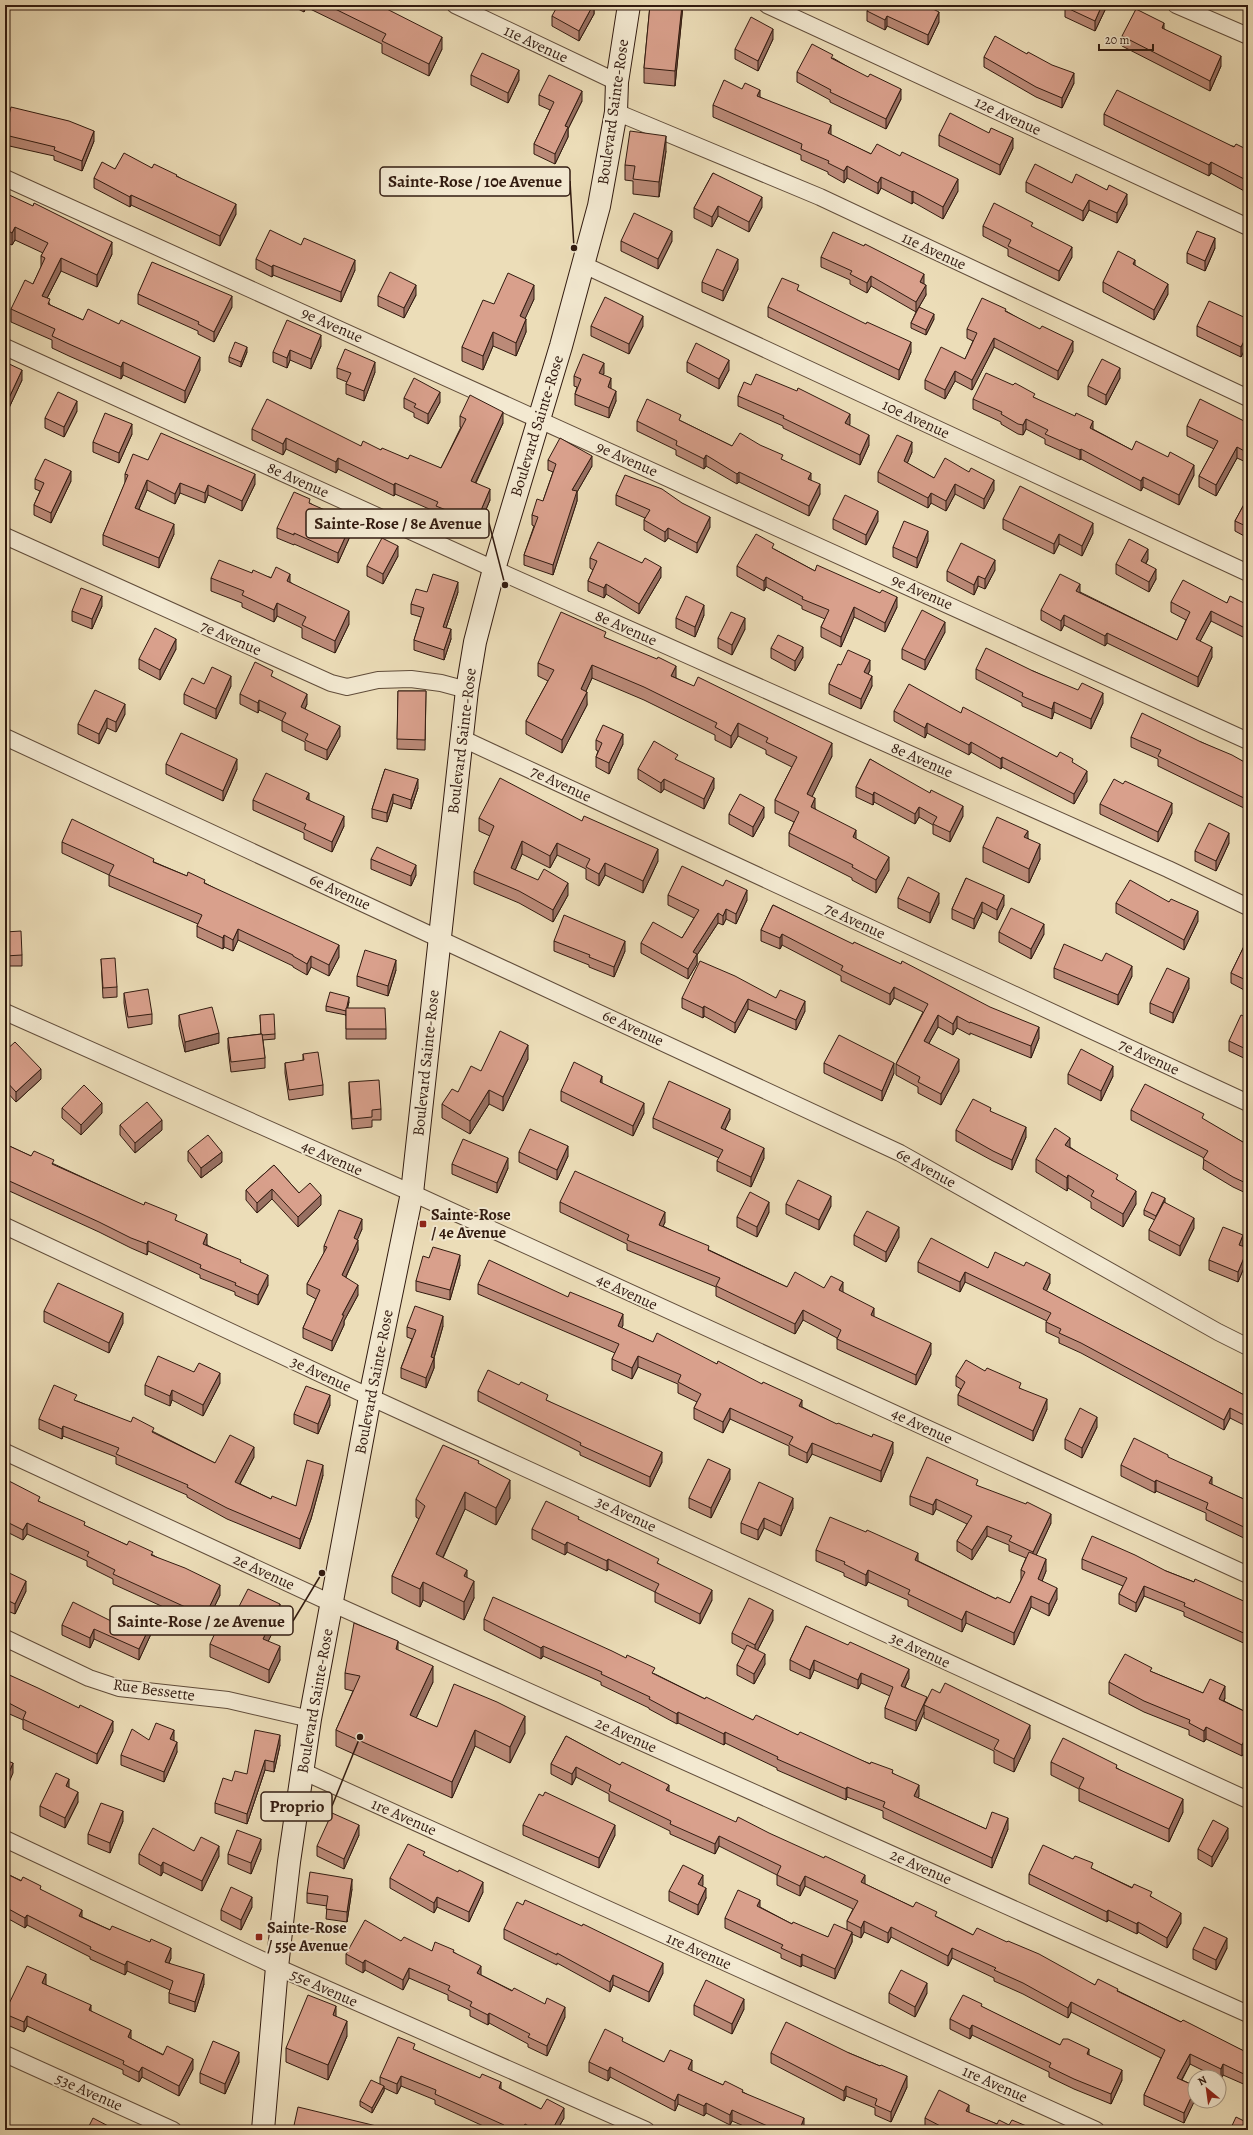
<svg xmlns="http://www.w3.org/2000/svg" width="1253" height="2135" viewBox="0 0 1253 2135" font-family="Alegreya,serif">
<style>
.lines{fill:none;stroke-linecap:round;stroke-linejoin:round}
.street-casing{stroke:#604c3a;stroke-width:18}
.secondary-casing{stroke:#321b10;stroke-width:24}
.street{stroke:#f3e9d1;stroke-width:16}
.secondary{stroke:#f3e9d1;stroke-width:22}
.wall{fill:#bb8a78;stroke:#321b10}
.shaded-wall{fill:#987062;stroke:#321b10}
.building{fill:#d9a08c;stroke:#321b10}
.poi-dot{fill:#8f2418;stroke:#f3e9d1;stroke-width:1.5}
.labels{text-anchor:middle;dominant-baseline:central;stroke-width:4;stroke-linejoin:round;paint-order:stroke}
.street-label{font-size:16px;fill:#321b10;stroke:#f3e9d1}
.poi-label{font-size:16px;font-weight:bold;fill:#321b10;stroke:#f3e9d1;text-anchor:start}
.leader{fill:none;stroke:#321b10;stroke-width:1.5}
.callout-dot{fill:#321b10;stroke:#f3e9d1;stroke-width:1.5}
.callout{fill:#f3e9d1;stroke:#321b10;stroke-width:1.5}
.callout-label{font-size:17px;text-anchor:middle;font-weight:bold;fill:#321b10}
</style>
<rect width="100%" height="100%" fill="#ecddb8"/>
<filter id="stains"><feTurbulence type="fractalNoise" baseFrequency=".005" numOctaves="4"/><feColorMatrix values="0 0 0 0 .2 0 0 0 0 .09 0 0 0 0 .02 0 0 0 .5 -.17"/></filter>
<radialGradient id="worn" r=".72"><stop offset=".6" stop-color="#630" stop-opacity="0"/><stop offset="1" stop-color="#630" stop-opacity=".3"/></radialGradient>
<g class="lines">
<g class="street-casing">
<g id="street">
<polyline points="455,5 617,82"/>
<polyline points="767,5 1248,227"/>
<polyline points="1176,5 1248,36"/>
<polyline points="616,112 820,197 1248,398"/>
<polyline points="5,178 1248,741"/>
<polyline points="584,265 1248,573"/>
<polyline points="5,347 494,569 1168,869 1248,907"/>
<polyline points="5,536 331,683 347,687 378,680 411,679 441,683 467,690"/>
<polyline points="5,737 900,1153 1218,1332 1248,1347"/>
<polyline points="461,738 1248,1103"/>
<polyline points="5,1012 412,1193 1248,1575"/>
<polyline points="5,1226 370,1397 1248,1800"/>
<polyline points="5,1452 331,1603 1248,2014"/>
<polyline points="5,1638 89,1678 119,1688 228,1700 310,1719"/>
<polyline points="302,1771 1096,2130"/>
<polyline points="5,1839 277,1967 646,2130"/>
<polyline points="5,2054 173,2130"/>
</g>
</g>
<g class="secondary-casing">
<polyline id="secondary" points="263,2130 277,1967 289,1862 310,1719 370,1397 412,1193 467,690 475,642 494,569 561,346 599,206 616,112 617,82 629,5"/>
</g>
<use href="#street" class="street"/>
<use href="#secondary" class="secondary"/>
</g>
<g class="wall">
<polygon points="290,5 379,5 442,49 429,76 382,53 382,44 306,7 304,12"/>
<polygon points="594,5 594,14 579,41 552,26 552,16"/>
<polygon points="650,5 683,5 675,86 644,83 644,68"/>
<polygon points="1105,5 1105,10 1095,31 1065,17 1065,7"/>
<polygon points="867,11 939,22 928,45 887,26 885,30 867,21"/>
<polygon points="1164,29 1221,66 1210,91 1122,46 1122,36"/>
<polygon points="773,39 758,71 735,59 735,49"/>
<polygon points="984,57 1074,83 1062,108 1036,97 984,67"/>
<polygon points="833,58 901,99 886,129 830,102 830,100 797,82 797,72"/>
<polygon points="471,75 519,80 508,103 471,85"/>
<polygon points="539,95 582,101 568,129 568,137 555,164 534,154 534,144 550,110 539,105"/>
<polygon points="760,97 831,135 871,154 958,191 943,219 913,202 912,204 881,188 878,194 847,178 844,183 828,174 828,172 801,160 801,155 713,117 713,105"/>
<polygon points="1104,114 1248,150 1248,193 1211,173 1209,176 1104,125"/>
<polygon points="5,131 94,141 82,171 54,160 54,156 5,145"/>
<polygon points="939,135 1013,148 1000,175 939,146"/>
<polygon points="666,151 659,197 633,194 633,181 625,180 625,165"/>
<polygon points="152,168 177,176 236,214 220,246 131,205 130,207 94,188 94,178 115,169"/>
<polygon points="713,173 762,207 749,232 718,216 712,227 694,218 694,208"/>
<polygon points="1026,182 1072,183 1107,190 1127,204 1117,223 1089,210 1083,221 1026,192"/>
<polygon points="5,193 112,254 97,287 61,271 47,298 50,305 83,320 200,370 185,403 123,375 121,379 69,356 52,348 52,340 11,322 11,309 33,284 41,267 41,256 43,253 15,240 12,245 5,242"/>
<polygon points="983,226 1072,257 1059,281 1008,256 1008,249 983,236"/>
<polygon points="621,241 672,241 658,269 621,251"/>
<polygon points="301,245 355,270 341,302 273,275 272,277 256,269 256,259"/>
<polygon points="1215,248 1205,271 1187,263 1187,253"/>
<polygon points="821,257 924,284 926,295 919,307 934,319 926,335 911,328 911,323 916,312 871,286 867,293 850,284 850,280 821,267"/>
<polygon points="1135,266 1168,294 1154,320 1103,292 1103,282"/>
<polygon points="738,269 723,301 702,292 702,282"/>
<polygon points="799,291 911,352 899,380 768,317 768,307"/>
<polygon points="138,294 232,307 214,342 198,334 198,331 138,304"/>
<polygon points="416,295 404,318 378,306 378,296"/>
<polygon points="534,299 525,318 526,332 516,356 493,346 483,370 462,361 462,347 494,304"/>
<polygon points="1006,311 1073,351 1058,380 994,347 972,390 955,381 945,399 925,389 925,380 965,359 973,341 967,338 967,329"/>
<polygon points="1248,319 1248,343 1241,357 1197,336 1197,326"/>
<polygon points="591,326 643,326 629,354 591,336"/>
<polygon points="321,346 311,369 290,360 287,368 273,362 273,352"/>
<polygon points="247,352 241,367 229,362 229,357"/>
<polygon points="5,362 22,380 8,410 5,409"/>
<polygon points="687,362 729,370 719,389 687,372"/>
<polygon points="337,368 375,372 364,401 346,394 346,384 347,382 337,378"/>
<polygon points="604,373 603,375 611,389 616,401 609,418 575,405 575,394 577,387 574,386 574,376"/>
<polygon points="1120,378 1106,405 1088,396 1088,386"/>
<polygon points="1013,385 1035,398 1132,450 1194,475 1179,505 1143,487 1141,491 1081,459 1080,460 1045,444 1045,439 1026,429 1023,435 1018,434 1001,424 1001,422 973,409 973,399"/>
<polygon points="738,396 850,424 849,425 869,445 860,465 783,428 783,426 738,406"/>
<polygon points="404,398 440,402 428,424 414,417 414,413 404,408"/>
<polygon points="77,411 64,437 45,428 45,418"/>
<polygon points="460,416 503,423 476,483 490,500 476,533 436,517 436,512 395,494 394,496 338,469 336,473 286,449 283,455 252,440 252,429 361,446 381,450 408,459 441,468 461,427 460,427"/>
<polygon points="637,421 681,421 732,446 783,460 811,480 820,494 809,516 739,482 737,484 706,466 704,469 676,455 676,450 637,431"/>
<polygon points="1248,423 1248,463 1237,458 1216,496 1199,487 1199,476 1214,449 1187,436 1187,426"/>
<polygon points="132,434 119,463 93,452 93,442"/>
<polygon points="912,452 907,463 934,478 969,472 994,490 984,509 955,494 946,511 931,503 928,508 878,482 878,472"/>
<polygon points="148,460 255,484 242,511 208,495 205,503 180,493 175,504 147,490 139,509 174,534 159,568 103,545 103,535 125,483 125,474"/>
<polygon points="548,460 592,466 577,492 577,501 553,575 524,565 524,555 534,526 532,525 532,515 543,501 553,472 548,470"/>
<polygon points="35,479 71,481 51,523 34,515 34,505 40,491 35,489"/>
<polygon points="616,495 710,527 697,553 668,538 665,542 644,530 644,520 645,518 616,505"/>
<polygon points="1248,497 1248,538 1235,531 1235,521"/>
<polygon points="310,503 352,532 338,563 294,544 294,545 277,538 277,528"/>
<polygon points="833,519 878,521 866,545 833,529"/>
<polygon points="1003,519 1093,533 1082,556 1059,544 1054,554 1003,529"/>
<polygon points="928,541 917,568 893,557 893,547"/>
<polygon points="774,549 815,571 897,607 885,632 854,617 841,647 821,637 821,627 825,619 802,609 802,606 766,587 764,591 737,576 737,566"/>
<polygon points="398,556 383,584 367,576 367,566"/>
<polygon points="590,558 642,563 661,577 639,614 606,594 604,598 588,591 588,581 593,570 590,568"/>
<polygon points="1148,559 1146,564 1156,579 1149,592 1116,574 1116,564"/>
<polygon points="995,570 985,589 978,586 974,595 947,581 947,571"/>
<polygon points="252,573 290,582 349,624 335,653 302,638 302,628 277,616 274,622 242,607 242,603 211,591 211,578"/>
<polygon points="427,592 458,592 446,628 451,639 444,660 414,650 414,640 421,617 411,614 411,604"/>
<polygon points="1080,592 1177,640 1186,620 1171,612 1171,602 1227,603 1248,605 1248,633 1247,633 1245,638 1211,621 1200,641 1212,657 1198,687 1107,643 1105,646 1064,625 1061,631 1041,620 1041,610"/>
<polygon points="102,606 92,629 72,621 72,611"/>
<polygon points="704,615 695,637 676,628 676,618"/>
<polygon points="745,629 732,655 718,648 718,638"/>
<polygon points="945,632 925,670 902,659 902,649"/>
<polygon points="606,638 676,678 832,756 812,796 815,809 856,839 889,870 876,893 852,880 852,878 789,846 789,833 794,822 775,813 775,800 792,767 766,754 766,750 738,736 731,748 715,740 715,735 644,700 592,678 586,691 587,705 562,753 526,734 526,721 548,681 538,676 538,663"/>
<polygon points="771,648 803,657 795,671 771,658"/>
<polygon points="176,649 160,680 139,669 139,659"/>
<polygon points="841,665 870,670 868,674 872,686 861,709 829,694 829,684"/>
<polygon points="976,669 1033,671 1103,703 1091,729 1054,712 1052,719 1022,706 1022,703 976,679"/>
<polygon points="273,677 307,704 305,709 340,736 327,760 305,750 305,742 282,731 282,721 259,710 258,713 240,704 240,694"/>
<polygon points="204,684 231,686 216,719 184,704 184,694"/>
<polygon points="398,691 426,691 425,750 397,749"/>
<polygon points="894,711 961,713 1057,757 1073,763 1087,781 1074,804 1002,767 1001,769 971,752 969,755 927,733 925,738 894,721"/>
<polygon points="125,714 116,732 107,728 99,744 78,734 78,724"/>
<polygon points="1131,737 1201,742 1248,764 1248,810 1158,766 1158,759 1131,747"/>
<polygon points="596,740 623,744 609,774 596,767 596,757 598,751 596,750"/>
<polygon points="870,759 963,816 950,842 933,834 933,825 919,817 915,824 874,802 873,805 856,797 856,787"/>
<polygon points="678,761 714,788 704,809 664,789 661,793 638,779 638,769"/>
<polygon points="166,764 237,769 223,801 166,774"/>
<polygon points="385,769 418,788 411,809 393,803 387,822 372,818 372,809"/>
<polygon points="1123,784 1172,813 1158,842 1100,814 1100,804"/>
<polygon points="253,800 309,800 344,826 332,852 304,839 304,833 253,810"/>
<polygon points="729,814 764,817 753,837 729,824"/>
<polygon points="479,818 658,861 643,893 605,875 599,886 586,879 586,869 557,855 550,868 522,854 515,870 568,895 553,922 519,903 474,884 474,872 490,836 479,831"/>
<polygon points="1028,838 1040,859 1029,883 983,862 983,847"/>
<polygon points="62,842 154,862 187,876 205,883 339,957 329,976 311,967 307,975 293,967 293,966 238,940 233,951 224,947 223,949 197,937 197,926 198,924 109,886 109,875 62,853"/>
<polygon points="1229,843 1216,871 1195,861 1195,851"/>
<polygon points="371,859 416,875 411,886 371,869"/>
<polygon points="966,878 1004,905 997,920 982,912 974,929 952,919 952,909"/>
<polygon points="668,895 747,900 736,924 726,919 723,925 718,923 697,955 697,964 688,979 641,953 641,943 682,938 694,918 668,905"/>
<polygon points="898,898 939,903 930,923 898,908"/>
<polygon points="1169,902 1198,921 1184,950 1116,913 1116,903"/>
<polygon points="773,905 1039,1038 1031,1058 970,1033 970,1035 957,1028 953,1035 938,1027 929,1043 959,1071 941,1105 918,1093 918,1087 896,1075 896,1064 923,1012 894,998 890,1005 841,981 841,976 782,945 780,949 761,941 761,930"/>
<polygon points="5,932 22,955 22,966 5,966"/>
<polygon points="999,932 1044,934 1031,959 999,942"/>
<polygon points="1248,938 1248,992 1231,983 1231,973"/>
<polygon points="554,941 625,951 614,977 589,967 589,965 554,951"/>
<polygon points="101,959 117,987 117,997 103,998"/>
<polygon points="1054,968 1132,976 1118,1005 1054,978"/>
<polygon points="396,970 388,996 357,986 357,976"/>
<polygon points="1189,988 1173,1023 1150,1013 1150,1003"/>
<polygon points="124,993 152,1014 152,1024 128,1028 124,1003"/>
<polygon points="682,998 776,998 805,1011 796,1030 748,1009 735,1033 704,1016 703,1018 682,1008"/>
<polygon points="349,1002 347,1008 386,1029 386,1039 346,1039 346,1015 326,1011 326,1006"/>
<polygon points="179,1015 219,1043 185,1052 179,1026"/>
<polygon points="260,1015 275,1034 275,1039 263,1040 265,1058 265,1068 231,1072 228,1048 228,1038 261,1034"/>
<polygon points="1248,1018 1248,1060 1229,1051 1229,1041"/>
<polygon points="5,1051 41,1079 16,1102 5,1090"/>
<polygon points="303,1054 323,1085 323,1095 289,1100 285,1073 285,1063 303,1061"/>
<polygon points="528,1059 503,1111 489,1104 470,1134 442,1118 442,1104 458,1092 481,1071"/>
<polygon points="824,1063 894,1073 882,1101 824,1073"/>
<polygon points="1068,1074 1113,1076 1101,1101 1068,1084"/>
<polygon points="349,1082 381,1109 381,1120 372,1120 372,1127 352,1129 349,1092"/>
<polygon points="602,1083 644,1113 633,1136 561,1101 561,1091"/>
<polygon points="62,1108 102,1113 81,1135 62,1118"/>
<polygon points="1131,1110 1204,1120 1248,1145 1248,1194 1233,1187 1203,1169 1204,1158 1131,1120"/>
<polygon points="991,1112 1026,1137 1012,1170 993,1161 956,1141 956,1130"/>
<polygon points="653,1118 730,1119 725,1129 764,1158 751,1187 717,1171 717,1161 719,1158 653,1128"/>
<polygon points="120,1125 162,1130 135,1153 120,1135"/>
<polygon points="5,1144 31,1156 54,1164 177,1221 207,1244 207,1245 241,1263 268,1285 258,1305 235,1295 235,1292 200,1278 200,1275 148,1251 147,1255 131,1248 99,1232 5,1189"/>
<polygon points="1070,1147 1118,1180 1136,1204 1123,1227 1091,1208 1091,1202 1068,1188 1067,1191 1036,1172 1036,1159"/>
<polygon points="188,1151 222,1162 201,1178 188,1161"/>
<polygon points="519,1152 568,1156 557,1180 519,1162"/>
<polygon points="452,1164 508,1168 497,1193 452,1174"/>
<polygon points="274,1165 299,1193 321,1205 298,1227 272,1199 257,1213 246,1200 246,1190"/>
<polygon points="560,1202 665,1222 663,1226 709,1250 787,1287 824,1288 843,1292 874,1317 931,1354 916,1385 837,1349 837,1338 803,1320 795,1334 716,1296 716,1287 627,1250 627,1244 560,1212"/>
<polygon points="1165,1203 1194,1228 1180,1256 1149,1240 1149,1230 1155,1220 1144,1215 1144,1210"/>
<polygon points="786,1204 831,1206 819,1230 786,1214"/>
<polygon points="769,1212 757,1237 737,1227 737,1217"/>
<polygon points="362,1229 357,1239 358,1250 346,1277 358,1295 344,1321 344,1325 332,1351 303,1338 303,1328 316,1299 307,1294 307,1284 324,1253 324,1246"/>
<polygon points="854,1235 899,1237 886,1262 854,1245"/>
<polygon points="1243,1245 1243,1246 1248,1258 1238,1282 1209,1270 1209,1260"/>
<polygon points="429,1258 460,1265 450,1300 416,1291 416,1281"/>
<polygon points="918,1262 988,1268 1050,1283 1046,1291 1248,1397 1248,1427 1230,1418 1224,1430 1081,1353 1059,1343 1059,1338 1046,1332 1046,1322 1047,1321 965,1282 960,1292 918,1272"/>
<polygon points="478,1284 623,1325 621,1328 653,1342 717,1364 893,1453 881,1482 812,1454 807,1463 789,1455 789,1446 730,1419 723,1433 694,1419 694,1408 697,1402 678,1393 678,1384 638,1367 632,1379 612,1370 612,1359 615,1353 478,1294"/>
<polygon points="44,1311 123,1323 109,1353 44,1322"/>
<polygon points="443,1326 434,1358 434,1368 426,1388 401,1378 401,1368 412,1339 407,1337 407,1327"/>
<polygon points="985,1371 1021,1389 1047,1409 1033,1441 958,1405 958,1395 961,1389 956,1386 956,1376"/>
<polygon points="194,1372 220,1383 203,1416 172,1400 170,1406 145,1395 145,1385"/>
<polygon points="478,1391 548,1401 662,1462 650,1487 580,1455 580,1452 478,1401"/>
<polygon points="77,1401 154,1432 215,1463 254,1457 240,1484 271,1499 296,1506 323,1475 311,1519 300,1549 227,1519 187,1497 187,1495 116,1464 116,1457 63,1436 62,1439 39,1429 39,1419"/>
<polygon points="330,1405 318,1434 294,1424 294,1414"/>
<polygon points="1097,1427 1082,1458 1065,1449 1065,1439"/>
<polygon points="1168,1458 1212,1485 1248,1501 1248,1540 1206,1520 1206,1513 1156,1491 1155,1493 1121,1476 1121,1465"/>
<polygon points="479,1464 510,1498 496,1525 465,1509 443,1558 467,1577 474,1598 464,1620 423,1600 420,1607 392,1593 392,1576 419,1519 416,1517 416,1499"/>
<polygon points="730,1479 711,1518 689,1508 689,1498"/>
<polygon points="5,1483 85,1526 127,1545 153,1555 220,1595 205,1626 113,1584 113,1579 87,1566 87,1561 27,1534 23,1540 5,1531"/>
<polygon points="978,1486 1051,1523 1036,1555 1046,1571 1042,1581 1057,1599 1049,1616 1031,1607 1014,1645 966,1623 962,1632 908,1606 908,1600 868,1582 866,1586 844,1576 844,1573 816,1561 816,1550 918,1561 996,1599 1010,1603 1021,1580 1021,1570 1026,1558 1009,1551 1009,1545 987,1536 972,1560 957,1551 957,1541 967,1524 936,1509 933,1515 910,1505 910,1496"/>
<polygon points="793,1508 781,1536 764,1528 758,1540 741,1533 741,1523"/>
<polygon points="579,1520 659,1564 712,1600 700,1624 655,1602 655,1592 608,1569 607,1571 567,1552 565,1555 532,1539 532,1529"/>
<polygon points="1082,1559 1166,1571 1248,1603 1248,1645 1184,1616 1184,1612 1144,1596 1136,1612 1119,1604 1119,1594 1123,1586 1082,1569"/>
<polygon points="5,1571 26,1591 15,1614 5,1610"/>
<polygon points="280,1617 268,1641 280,1660 269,1683 210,1657 210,1644 230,1624"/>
<polygon points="484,1619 655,1674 705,1699 753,1720 798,1735 893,1773 919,1796 918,1798 986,1829 1008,1829 992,1868 883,1818 883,1811 847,1797 846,1800 777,1770 777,1768 725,1743 724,1745 678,1723 677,1724 649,1709 649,1708 601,1685 601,1682 543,1656 541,1659 484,1630"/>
<polygon points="773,1620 757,1651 765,1664 754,1684 737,1675 737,1665 745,1650 732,1643 732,1633"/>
<polygon points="113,1622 151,1634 139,1660 94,1639 90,1648 62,1635 62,1625"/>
<polygon points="806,1626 909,1678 905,1687 927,1700 1030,1738 1014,1772 994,1763 994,1751 924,1718 924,1712 916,1731 885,1718 885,1708 890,1696 861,1683 858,1689 814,1670 810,1679 790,1670 790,1660"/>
<polygon points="398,1650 433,1682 416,1718 437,1727 525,1733 510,1763 475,1746 452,1798 336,1746 336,1730 353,1691 345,1689 345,1673"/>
<polygon points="1152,1672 1203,1693 1225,1698 1224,1701 1248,1713 1248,1750 1246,1749 1242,1756 1206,1739 1204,1742 1189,1735 1189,1730 1144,1712 1109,1694 1109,1682"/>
<polygon points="5,1673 113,1731 97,1764 23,1729 23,1720 5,1712"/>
<polygon points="566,1736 669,1792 865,1884 913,1907 937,1917 973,1935 1095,1985 1118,1991 1181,2022 1248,2053 1248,2086 1223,2075 1221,2079 1219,2079 1219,2077 1216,2077 1190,2064 1182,2080 1195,2086 1184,2123 1144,2105 1144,2095 1161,2058 1071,2012 1068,2018 1023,1994 994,1981 994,1978 952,1958 948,1966 891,1937 888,1943 864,1932 861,1938 852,1934 852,1942 835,1979 802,1965 801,1967 781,1958 781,1954 725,1928 725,1918 760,1907 792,1924 828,1937 847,1930 847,1921 853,1909 805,1886 800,1896 777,1885 777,1875 719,1846 715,1854 670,1834 670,1831 609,1801 609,1794 576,1777 572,1785 551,1774 551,1764"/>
<polygon points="149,1740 174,1741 177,1752 164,1782 121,1765 121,1755"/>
<polygon points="280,1745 274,1772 265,1770 247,1824 215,1813 215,1803"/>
<polygon points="1051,1762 1117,1768 1183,1812 1169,1842 1079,1801 1079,1789 1051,1775"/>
<polygon points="69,1788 78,1802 65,1828 40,1816 40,1806"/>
<polygon points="123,1821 110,1853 88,1844 88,1834"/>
<polygon points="523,1825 615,1835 599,1868 523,1835"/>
<polygon points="359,1835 344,1869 317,1856 317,1846"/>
<polygon points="1228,1838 1212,1867 1198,1859 1198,1849"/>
<polygon points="261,1849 251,1874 228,1864 228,1854"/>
<polygon points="194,1851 219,1856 202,1891 163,1872 161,1876 139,1864 139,1854"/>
<polygon points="425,1856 483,1892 469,1922 437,1907 434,1913 390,1888 390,1878"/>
<polygon points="1093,1869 1152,1897 1181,1923 1167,1948 1138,1932 1137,1934 1108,1920 1107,1922 1029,1884 1029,1874"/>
<polygon points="5,1873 41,1890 82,1917 171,1958 169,1963 204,1984 195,2012 169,2003 169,1993 170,1990 127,1971 125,1975 90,1959 90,1957 27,1925 25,1928 5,1917"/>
<polygon points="703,1885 702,1886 706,1898 698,1915 669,1901 669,1891"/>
<polygon points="352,1889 347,1922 326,1919 327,1906 307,1903 307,1893"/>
<polygon points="252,1907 241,1930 221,1920 221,1910"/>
<polygon points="504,1929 663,1973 649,2002 613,1985 610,1992 557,1963 557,1965 504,1939"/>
<polygon points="401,1941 432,1951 454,1952 481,1975 565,2017 547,2056 528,2047 528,2044 489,2023 488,2025 470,2016 470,2010 448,2000 448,1995 409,1978 403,1990 365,1970 363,1973 346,1964 346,1954"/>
<polygon points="1227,1948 1216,1970 1193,1959 1193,1949"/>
<polygon points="1248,1966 1248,1981 1247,1980 1247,1967"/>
<polygon points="46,1984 46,1985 91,2011 131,2039 193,2069 179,2096 142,2077 139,2082 123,2074 123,2070 27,2026 24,2032 5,2024 5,2012"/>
<polygon points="889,1993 927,1993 915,2017 889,2003"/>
<polygon points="694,2005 744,2009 732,2034 694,2015"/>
<polygon points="982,2007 1060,2045 1089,2056 1122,2080 1111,2104 1074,2089 1049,2077 1049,2072 972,2035 970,2039 950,2029 950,2019"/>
<polygon points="347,2036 328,2080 286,2062 286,2048"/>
<polygon points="623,2042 664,2062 692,2070 691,2071 723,2085 743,2092 804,2127 807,2130 753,2130 732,2121 730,2125 706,2113 704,2116 678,2104 675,2111 610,2077 608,2081 589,2072 589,2062"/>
<polygon points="415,2050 501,2089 541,2109 564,2118 557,2130 492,2130 435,2104 435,2100 401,2086 397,2094 384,2088 384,2091 372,2113 360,2106 360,2101 380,2084 380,2077"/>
<polygon points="771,2053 849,2053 880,2066 907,2087 891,2122 875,2115 875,2108 846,2096 844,2101 771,2063"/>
<polygon points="239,2062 225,2094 200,2083 200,2073"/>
<polygon points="969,2113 997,2124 1009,2125 1036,2130 925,2130 925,2118"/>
</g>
<g class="shaded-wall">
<polygon points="304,5 306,5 306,7 304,12"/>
<polygon points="593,5 594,5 594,14 579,41 579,31"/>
<polygon points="682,5 683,5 675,86 675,71"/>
<polygon points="1102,5 1105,5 1105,10 1095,31 1095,21"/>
<polygon points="939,12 939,22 928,45 928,35"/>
<polygon points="887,16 887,26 885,30 885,20"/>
<polygon points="1164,23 1164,33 1162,28"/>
<polygon points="773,29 773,39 758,71 758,61"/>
<polygon points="442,37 442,49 429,76 429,64"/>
<polygon points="1221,56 1221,66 1210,91 1210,81"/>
<polygon points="519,70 519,80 508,103 508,93"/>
<polygon points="1074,73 1074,83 1062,108 1062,98"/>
<polygon points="901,89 901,99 886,129 886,119"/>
<polygon points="760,90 760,101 757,96"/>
<polygon points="582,91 582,101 568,129 568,137 555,164 555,154 565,126"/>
<polygon points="831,125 831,137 828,133"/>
<polygon points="94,131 94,141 82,171 82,161"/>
<polygon points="666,136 666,151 659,197 659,182"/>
<polygon points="1013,138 1013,148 1000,175 1000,165"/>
<polygon points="1211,162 1211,173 1209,176 1209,165"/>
<polygon points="847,166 847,178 844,183 844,171"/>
<polygon points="881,177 881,188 878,194 878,183"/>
<polygon points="958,179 958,191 943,219 943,207"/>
<polygon points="913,191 913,202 912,204 912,192"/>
<polygon points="1127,194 1127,204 1117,223 1117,213"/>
<polygon points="131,195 131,205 130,207 130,197"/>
<polygon points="762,197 762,207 749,232 749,222"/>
<polygon points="1089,200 1089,210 1083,221 1083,211"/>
<polygon points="236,204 236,214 220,246 220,236"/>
<polygon points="718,206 718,216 712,227 712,217"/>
<polygon points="15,227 15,240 12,245 12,233"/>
<polygon points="672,231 672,241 658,269 658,259"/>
<polygon points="1215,238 1215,248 1205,271 1205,261"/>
<polygon points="112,242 112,254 97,287 97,275"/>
<polygon points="1072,247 1072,257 1059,281 1059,271"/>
<polygon points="61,258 61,271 42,308 42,296"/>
<polygon points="738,259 738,269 723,301 723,291"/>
<polygon points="355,260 355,270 341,302 341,292"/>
<polygon points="1135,260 1135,270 1133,264"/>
<polygon points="273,265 273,275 272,277 272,267"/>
<polygon points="924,274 924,284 920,282"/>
<polygon points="871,276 871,286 867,293 867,283"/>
<polygon points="1168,284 1168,294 1154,320 1154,310"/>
<polygon points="416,285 416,295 404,318 404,308"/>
<polygon points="534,285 534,299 520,330 520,316"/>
<polygon points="926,285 926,295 916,312 916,302"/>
<polygon points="232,296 232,307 214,342 214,332"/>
<polygon points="934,314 934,319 926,335 926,330"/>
<polygon points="643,316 643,326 629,354 629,344"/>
<polygon points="526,319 526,332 516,356 516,343"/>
<polygon points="493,332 493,346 483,370 483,356"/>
<polygon points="1248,333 1248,343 1241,357 1241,347"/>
<polygon points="321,335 321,346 311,369 311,359"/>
<polygon points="994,338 994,347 972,390 972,380"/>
<polygon points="1073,341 1073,351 1058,380 1058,371"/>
<polygon points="911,342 911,352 899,380 899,370"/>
<polygon points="247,347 247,352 241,367 241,362"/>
<polygon points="290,350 290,360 287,368 287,358"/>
<polygon points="200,357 200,370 185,403 185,391"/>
<polygon points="729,360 729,370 719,389 719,379"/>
<polygon points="123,362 123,375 121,379 121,367"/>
<polygon points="375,362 375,372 364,401 364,391"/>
<polygon points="604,363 604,373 599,383 599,373"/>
<polygon points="1120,368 1120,378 1106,405 1106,395"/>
<polygon points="22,370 22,380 8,410 8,400"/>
<polygon points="955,371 955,381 945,399 945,390"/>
<polygon points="611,378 611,388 608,397 608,387"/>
<polygon points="616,391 616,401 609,418 609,408"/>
<polygon points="440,392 440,402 428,424 428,414"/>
<polygon points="77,401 77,411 64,437 64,427"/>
<polygon points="503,412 503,423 471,492 471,481"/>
<polygon points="850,414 850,424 845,433 845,423"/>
<polygon points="1026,419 1026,429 1023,435 1023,425"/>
<polygon points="1093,421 1093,431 1090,428"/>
<polygon points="132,424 132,434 119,463 119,453"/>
<polygon points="869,435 869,445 860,465 860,455"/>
<polygon points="286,438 286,449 283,455 283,444"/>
<polygon points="912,442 912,452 904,471 904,461"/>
<polygon points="1237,447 1237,458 1216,496 1216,485"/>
<polygon points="1081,449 1081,459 1080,460 1080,450"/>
<polygon points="706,455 706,466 704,469 704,459"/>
<polygon points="592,456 592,466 577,492 577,501 553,575 553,565 572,490"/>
<polygon points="338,458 338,469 336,473 336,462"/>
<polygon points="1194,465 1194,475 1179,505 1179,495"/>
<polygon points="71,471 71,481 51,523 51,513"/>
<polygon points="739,472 739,482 737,484 737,474"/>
<polygon points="811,473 811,483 808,479"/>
<polygon points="255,474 255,484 242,511 242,501"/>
<polygon points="1143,477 1143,487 1141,491 1141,481"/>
<polygon points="147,480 147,490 135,518 135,508"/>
<polygon points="994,480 994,490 984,509 984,499"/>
<polygon points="180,483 180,493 175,504 175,494"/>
<polygon points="395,483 395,494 394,496 394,485"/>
<polygon points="820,484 820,494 809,516 809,506"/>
<polygon points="955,484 955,494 946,511 946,501"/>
<polygon points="208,485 208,495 205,503 205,493"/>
<polygon points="490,489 490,500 476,533 476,522"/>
<polygon points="931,493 931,503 928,508 928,498"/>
<polygon points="878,511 878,521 866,545 866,535"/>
<polygon points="710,517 710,527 697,553 697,543"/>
<polygon points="352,522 352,532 338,563 338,553"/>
<polygon points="1093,523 1093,533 1082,556 1082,546"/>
<polygon points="174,524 174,534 159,568 159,558"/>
<polygon points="668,528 668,538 665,542 665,532"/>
<polygon points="928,531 928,541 917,568 917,558"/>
<polygon points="1059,534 1059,544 1054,554 1054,544"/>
<polygon points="398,546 398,556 383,584 383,574"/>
<polygon points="1148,549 1148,559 1141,572 1141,561"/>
<polygon points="995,560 995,570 985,589 985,579"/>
<polygon points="661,567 661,577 639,614 639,604"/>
<polygon points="1156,569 1156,579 1149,592 1149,582"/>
<polygon points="290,574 290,587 287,581"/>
<polygon points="978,576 978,586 974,595 974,585"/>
<polygon points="766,577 766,587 764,591 764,581"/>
<polygon points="458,582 458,592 443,637 443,627"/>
<polygon points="606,584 606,594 604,598 604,588"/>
<polygon points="1080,584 1080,594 1076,591"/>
<polygon points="102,596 102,606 92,629 92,619"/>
<polygon points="897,597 897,607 885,632 885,623"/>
<polygon points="277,603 277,616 274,622 274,610"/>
<polygon points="704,605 704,615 695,637 695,627"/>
<polygon points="854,607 854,617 841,647 841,637"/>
<polygon points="349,611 349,624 335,653 335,641"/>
<polygon points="1211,611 1211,621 1196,649 1196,639"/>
<polygon points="1064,615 1064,625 1061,631 1061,621"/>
<polygon points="745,618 745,629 732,655 732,645"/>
<polygon points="945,622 945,632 925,670 925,660"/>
<polygon points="1247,623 1247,633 1245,638 1245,628"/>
<polygon points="451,629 451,639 444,660 444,650"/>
<polygon points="1107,633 1107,643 1105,646 1105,636"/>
<polygon points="176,639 176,649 160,680 160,670"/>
<polygon points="803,647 803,657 795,671 795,661"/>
<polygon points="1212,647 1212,657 1198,687 1198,677"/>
<polygon points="870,660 870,670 864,683 864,672"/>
<polygon points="592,665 592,678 581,702 581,689"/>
<polygon points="676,666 676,678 671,676"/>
<polygon points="231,676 231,686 216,719 216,709"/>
<polygon points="872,676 872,686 861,709 861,699"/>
<polygon points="587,692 587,705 562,753 562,740"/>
<polygon points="1103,693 1103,703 1091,729 1091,719"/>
<polygon points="307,694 307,704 301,717 301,707"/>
<polygon points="259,700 259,710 258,713 258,703"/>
<polygon points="1054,702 1054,712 1052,719 1052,709"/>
<polygon points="125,704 125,714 116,732 116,722"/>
<polygon points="107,718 107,728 99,744 99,734"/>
<polygon points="738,723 738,736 731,748 731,736"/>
<polygon points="927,723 927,733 925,738 925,728"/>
<polygon points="340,726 340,736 327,760 327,750"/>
<polygon points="623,734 623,744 609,774 609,763"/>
<polygon points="971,742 971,752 969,755 969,745"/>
<polygon points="832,743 832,756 807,807 807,794"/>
<polygon points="1002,757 1002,767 1001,769 1001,759"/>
<polygon points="237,759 237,769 223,801 223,791"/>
<polygon points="1087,771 1087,781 1074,804 1074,794"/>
<polygon points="714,778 714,788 704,809 704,799"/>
<polygon points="418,779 418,788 411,809 411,800"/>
<polygon points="664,779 664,789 661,793 661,783"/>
<polygon points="874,792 874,802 873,805 873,795"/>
<polygon points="309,793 309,803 306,799"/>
<polygon points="393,794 393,803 387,822 387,813"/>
<polygon points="815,798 815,811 811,807"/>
<polygon points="1172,803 1172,813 1158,842 1158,832"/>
<polygon points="963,806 963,816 950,842 950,832"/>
<polygon points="764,807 764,817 753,837 753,827"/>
<polygon points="919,807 919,817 915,824 915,814"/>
<polygon points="344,816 344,826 332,852 332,842"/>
<polygon points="856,830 856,843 853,837"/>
<polygon points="1028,831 1028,846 1024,837"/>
<polygon points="1229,833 1229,843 1216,871 1216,861"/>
<polygon points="8,840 8,855 5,861 5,846"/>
<polygon points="522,841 522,854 511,880 511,868"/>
<polygon points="557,843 557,855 550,868 550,856"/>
<polygon points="1040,844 1040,859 1029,883 1029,869"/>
<polygon points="658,849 658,861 643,893 643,881"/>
<polygon points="889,857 889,870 876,893 876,880"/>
<polygon points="605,863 605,875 599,886 599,874"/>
<polygon points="416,865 416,875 411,886 411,876"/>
<polygon points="568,883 568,895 553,922 553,910"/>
<polygon points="747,890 747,900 736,924 736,914"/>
<polygon points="939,893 939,903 930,923 930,913"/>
<polygon points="1004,895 1004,905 997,920 997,910"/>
<polygon points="982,902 982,912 974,929 974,919"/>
<polygon points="726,909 726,919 723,925 723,916"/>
<polygon points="1198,911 1198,921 1184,950 1184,940"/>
<polygon points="718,913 718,923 697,955 697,964 688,979 688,969 693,952"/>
<polygon points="1044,924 1044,934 1031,959 1031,949"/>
<polygon points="238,929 238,940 233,951 233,940"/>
<polygon points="782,934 782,945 780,949 780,938"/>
<polygon points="224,935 224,947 223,949 223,938"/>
<polygon points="625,941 625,951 614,977 614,967"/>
<polygon points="339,945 339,957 329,976 329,965"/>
<polygon points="311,956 311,967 307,975 307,964"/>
<polygon points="396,960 396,970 388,996 388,986"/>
<polygon points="1132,966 1132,976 1118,1005 1118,995"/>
<polygon points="1189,978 1189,988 1173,1023 1173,1013"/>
<polygon points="894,987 894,998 890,1005 890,994"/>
<polygon points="349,997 349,1002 346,1016 346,1011"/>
<polygon points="748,999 748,1009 735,1033 735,1023"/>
<polygon points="805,1001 805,1011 796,1030 796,1020"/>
<polygon points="704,1006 704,1016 703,1018 703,1008"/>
<polygon points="938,1015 938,1027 924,1052 924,1041"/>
<polygon points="957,1016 957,1028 953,1035 953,1024"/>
<polygon points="1039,1027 1039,1038 1031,1058 1031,1046"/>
<polygon points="219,1033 219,1043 185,1052 185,1042"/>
<polygon points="528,1045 528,1059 503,1111 503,1097"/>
<polygon points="959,1059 959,1071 941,1105 941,1094"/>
<polygon points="894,1063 894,1073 882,1101 882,1091"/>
<polygon points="1113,1066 1113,1076 1101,1101 1101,1091"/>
<polygon points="41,1069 41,1079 16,1102 16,1092"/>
<polygon points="602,1076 602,1086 600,1082"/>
<polygon points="489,1090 489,1104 470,1134 470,1121"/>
<polygon points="102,1103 102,1113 81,1135 81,1125"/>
<polygon points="644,1103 644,1113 633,1136 633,1126"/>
<polygon points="730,1109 730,1119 721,1138 721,1128"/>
<polygon points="162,1120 162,1130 135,1153 135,1143"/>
<polygon points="1026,1127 1026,1137 1012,1170 1012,1160"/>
<polygon points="1070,1138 1070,1150 1065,1145"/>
<polygon points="568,1146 568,1156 557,1180 557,1170"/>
<polygon points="764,1148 764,1158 751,1187 751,1177"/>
<polygon points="222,1152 222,1162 201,1178 201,1168"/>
<polygon points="508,1158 508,1168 497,1193 497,1183"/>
<polygon points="1068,1175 1068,1188 1067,1191 1067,1178"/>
<polygon points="272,1189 272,1199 257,1213 257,1203"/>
<polygon points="1136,1191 1136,1204 1123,1227 1123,1214"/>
<polygon points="321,1195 321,1205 298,1227 298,1217"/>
<polygon points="831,1196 831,1206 819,1230 819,1220"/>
<polygon points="1165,1198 1165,1203 1156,1221 1156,1216"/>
<polygon points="769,1202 769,1212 757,1237 757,1227"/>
<polygon points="665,1212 665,1222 659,1235 659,1225"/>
<polygon points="1194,1218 1194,1228 1180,1256 1180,1246"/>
<polygon points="362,1219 362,1229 354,1248 354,1238"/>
<polygon points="899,1227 899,1237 886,1262 886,1252"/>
<polygon points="207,1234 207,1244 203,1254 203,1244"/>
<polygon points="1243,1235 1243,1245 1239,1255 1239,1245"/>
<polygon points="358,1240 358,1250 342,1285 342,1275"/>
<polygon points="148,1241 148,1251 147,1255 147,1244"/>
<polygon points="1248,1248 1248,1258 1238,1282 1238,1272"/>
<polygon points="460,1255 460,1265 450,1300 450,1290"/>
<polygon points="965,1272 965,1282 960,1292 960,1282"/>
<polygon points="1050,1274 1050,1283 1043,1299 1043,1289"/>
<polygon points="268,1275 268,1285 258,1305 258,1295"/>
<polygon points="843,1282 843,1293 839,1290"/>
<polygon points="358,1285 358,1295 344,1321 344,1325 332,1351 332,1341 342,1315"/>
<polygon points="874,1308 874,1318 871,1315"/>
<polygon points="803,1310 803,1320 795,1334 795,1324"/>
<polygon points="123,1313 123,1323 109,1353 109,1343"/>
<polygon points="623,1314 623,1325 618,1337 618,1326"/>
<polygon points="443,1316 443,1326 433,1361 434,1358 434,1368 426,1388 426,1378 431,1357"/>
<polygon points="931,1343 931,1354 916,1385 916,1375"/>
<polygon points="638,1356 638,1367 632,1379 632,1368"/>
<polygon points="220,1373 220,1383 203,1416 203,1405"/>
<polygon points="172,1390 172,1400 170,1406 170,1396"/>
<polygon points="330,1395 330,1405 318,1434 318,1424"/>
<polygon points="1047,1399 1047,1409 1033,1441 1033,1431"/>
<polygon points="802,1400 802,1411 799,1406"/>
<polygon points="730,1408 730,1419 723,1433 723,1422"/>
<polygon points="1230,1408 1230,1418 1224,1430 1224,1420"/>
<polygon points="1097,1417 1097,1427 1082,1458 1082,1448"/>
<polygon points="63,1426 63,1436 62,1439 62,1429"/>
<polygon points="893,1442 893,1453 881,1482 881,1471"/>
<polygon points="812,1443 812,1454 807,1463 807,1453"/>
<polygon points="254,1447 254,1457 235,1493 235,1482"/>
<polygon points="662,1452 662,1462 650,1487 650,1477"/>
<polygon points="323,1465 323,1475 311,1519 300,1549 300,1539"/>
<polygon points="730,1469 730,1479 711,1518 711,1508"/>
<polygon points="1212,1477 1212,1488 1209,1483"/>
<polygon points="510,1480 510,1498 496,1525 496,1508"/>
<polygon points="1156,1480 1156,1491 1155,1493 1155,1482"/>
<polygon points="465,1492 465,1509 436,1572 436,1554"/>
<polygon points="793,1498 793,1508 781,1536 781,1526"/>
<polygon points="936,1499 936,1509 933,1515 933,1505"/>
<polygon points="1051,1514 1051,1523 1033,1562 1033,1552"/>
<polygon points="764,1518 764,1528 758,1540 758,1530"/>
<polygon points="27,1523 27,1534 23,1540 23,1530"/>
<polygon points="987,1526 987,1536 972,1560 972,1550"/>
<polygon points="567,1542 567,1552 565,1555 565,1545"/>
<polygon points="918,1553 918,1565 915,1560"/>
<polygon points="608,1559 608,1569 607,1571 607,1561"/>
<polygon points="1046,1559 1046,1571 1038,1591 1038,1579"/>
<polygon points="467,1570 467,1588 464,1576"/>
<polygon points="868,1570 868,1582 866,1586 866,1575"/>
<polygon points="26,1581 26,1591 15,1614 15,1604"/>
<polygon points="474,1581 474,1598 464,1620 464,1602"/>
<polygon points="423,1582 423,1600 420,1607 420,1589"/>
<polygon points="220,1585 220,1595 205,1626 205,1616"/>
<polygon points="1144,1586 1144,1596 1136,1612 1136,1603"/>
<polygon points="1057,1588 1057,1599 1049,1616 1049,1604"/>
<polygon points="712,1590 712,1600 700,1624 700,1614"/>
<polygon points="1031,1596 1031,1607 1014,1645 1014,1633"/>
<polygon points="280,1604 280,1617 263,1652 263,1639"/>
<polygon points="773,1610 773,1620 755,1655 755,1645"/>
<polygon points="966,1611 966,1623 962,1632 962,1620"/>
<polygon points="151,1624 151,1634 139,1660 139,1649"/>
<polygon points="94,1629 94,1639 90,1648 90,1638"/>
<polygon points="398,1641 398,1657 396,1649"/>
<polygon points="280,1646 280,1660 269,1683 269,1670"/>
<polygon points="543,1646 543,1656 541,1659 541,1648"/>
<polygon points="765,1654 765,1664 754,1684 754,1674"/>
<polygon points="814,1660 814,1670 810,1679 810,1670"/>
<polygon points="433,1666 433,1682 410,1731 410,1715"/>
<polygon points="909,1669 909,1678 901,1695 901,1686"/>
<polygon points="861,1673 861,1683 858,1689 858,1680"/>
<polygon points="1225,1686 1225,1698 1219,1711 1219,1699"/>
<polygon points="927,1697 927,1706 924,1705 924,1712 916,1731 916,1721"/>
<polygon points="678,1712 678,1723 677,1724 677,1714"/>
<polygon points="525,1716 525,1733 510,1763 510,1747"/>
<polygon points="113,1721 113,1731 97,1764 97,1754"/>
<polygon points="1030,1725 1030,1738 1014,1772 1014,1759"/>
<polygon points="1206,1727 1206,1739 1204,1742 1204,1731"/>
<polygon points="174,1730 174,1741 170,1749 170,1739"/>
<polygon points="475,1730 475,1746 452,1798 452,1782"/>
<polygon points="725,1732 725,1743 724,1745 724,1734"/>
<polygon points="280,1735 280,1745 274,1772 274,1762"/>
<polygon points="1246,1737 1246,1749 1242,1756 1242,1745"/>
<polygon points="177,1742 177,1752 164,1782 164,1772"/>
<polygon points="265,1760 265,1770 247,1824 247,1814"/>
<polygon points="13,1763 13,1773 5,1792 5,1782"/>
<polygon points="576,1767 576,1777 572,1785 572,1774"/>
<polygon points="69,1779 69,1789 66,1786"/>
<polygon points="669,1785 669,1795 666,1790"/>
<polygon points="919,1785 919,1796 914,1807 914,1796"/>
<polygon points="847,1787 847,1797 846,1800 846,1789"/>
<polygon points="78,1792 78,1802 65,1828 65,1818"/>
<polygon points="1183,1799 1183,1812 1169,1842 1169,1829"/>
<polygon points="123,1811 123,1821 110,1853 110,1843"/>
<polygon points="1008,1818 1008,1829 992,1868 992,1858"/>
<polygon points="359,1825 359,1835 344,1869 344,1859"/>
<polygon points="615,1825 615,1835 599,1868 599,1858"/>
<polygon points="1228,1828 1228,1838 1212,1867 1212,1857"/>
<polygon points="719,1836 719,1846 715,1854 715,1844"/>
<polygon points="261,1839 261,1849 251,1874 251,1863"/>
<polygon points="219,1846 219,1856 202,1891 202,1881"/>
<polygon points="163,1862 163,1872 161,1876 161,1866"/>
<polygon points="703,1875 703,1885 698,1894 698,1884"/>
<polygon points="865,1875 865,1885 861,1882"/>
<polygon points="805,1876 805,1886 800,1896 800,1886"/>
<polygon points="352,1879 352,1889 347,1922 347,1912"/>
<polygon points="483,1882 483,1892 469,1922 469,1912"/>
<polygon points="706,1888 706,1898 698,1915 698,1905"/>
<polygon points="252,1897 252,1907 241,1930 241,1920"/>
<polygon points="437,1897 437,1907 434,1913 434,1903"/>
<polygon points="760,1900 760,1910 757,1906"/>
<polygon points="82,1910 82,1920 79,1916"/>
<polygon points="1108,1910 1108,1920 1107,1922 1107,1912"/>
<polygon points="1181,1913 1181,1923 1167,1948 1167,1938"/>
<polygon points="27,1915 27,1925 25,1928 25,1918"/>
<polygon points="864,1921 864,1932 861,1938 861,1928"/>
<polygon points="1138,1922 1138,1932 1137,1934 1137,1924"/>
<polygon points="891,1927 891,1937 888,1943 888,1933"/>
<polygon points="852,1932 852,1942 835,1979 835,1969"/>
<polygon points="1227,1938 1227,1948 1216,1970 1216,1960"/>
<polygon points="171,1948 171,1958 165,1972 165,1962"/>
<polygon points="952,1948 952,1958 948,1966 948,1956"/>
<polygon points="802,1954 802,1965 801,1967 801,1957"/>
<polygon points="365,1960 365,1970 363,1973 363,1963"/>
<polygon points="127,1961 127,1971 125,1975 125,1965"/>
<polygon points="663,1963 663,1973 649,2002 649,1992"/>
<polygon points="481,1966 481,1976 477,1973"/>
<polygon points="409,1968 409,1978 403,1990 403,1980"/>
<polygon points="46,1974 46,1984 42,1993 42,1983"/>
<polygon points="204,1974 204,1984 195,2012 195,2002"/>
<polygon points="613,1975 613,1985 610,1992 610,1982"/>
<polygon points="927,1983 927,1993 915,2017 915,2007"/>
<polygon points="744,1999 744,2009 732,2034 732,2024"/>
<polygon points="1071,2002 1071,2012 1068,2018 1068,2008"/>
<polygon points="91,2005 91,2015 89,2010"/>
<polygon points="336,2006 336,2021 333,2015"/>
<polygon points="565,2007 565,2017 547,2056 547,2046"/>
<polygon points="489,2013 489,2023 488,2025 488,2015"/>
<polygon points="27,2016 27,2026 24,2032 24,2022"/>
<polygon points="347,2021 347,2036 328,2080 328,2065"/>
<polygon points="972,2025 972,2035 970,2039 970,2029"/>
<polygon points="131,2030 131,2040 128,2037"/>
<polygon points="1089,2049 1089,2059 1087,2054"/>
<polygon points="239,2052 239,2062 225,2094 225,2084"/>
<polygon points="1190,2054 1190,2064 1177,2088 1177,2078"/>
<polygon points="193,2059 193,2069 179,2096 179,2086"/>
<polygon points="692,2060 692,2070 688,2079 688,2069"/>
<polygon points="1223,2064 1223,2075 1221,2079 1221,2069"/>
<polygon points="142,2067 142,2077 139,2082 139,2072"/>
<polygon points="610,2067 610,2077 608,2081 608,2071"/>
<polygon points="1122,2070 1122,2080 1111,2104 1111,2094"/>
<polygon points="401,2076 401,2086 397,2094 397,2084"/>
<polygon points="907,2076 907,2087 891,2122 891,2112"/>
<polygon points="501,2082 501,2092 499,2088"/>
<polygon points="384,2086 384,2091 372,2113 372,2108"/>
<polygon points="846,2086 846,2096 844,2101 844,2091"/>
<polygon points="1195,2089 1195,2100 1184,2123 1184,2113"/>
<polygon points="678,2094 678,2104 675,2111 675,2101"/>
<polygon points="706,2103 706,2113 704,2116 704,2106"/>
<polygon points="969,2105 969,2117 966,2111"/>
<polygon points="564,2108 564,2118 557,2130 552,2130"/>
<polygon points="732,2110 732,2121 730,2125 730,2115"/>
<polygon points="6,2111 6,2121 5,2123 5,2113"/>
<polygon points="804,2118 804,2128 801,2126"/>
<polygon points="525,2124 525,2130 521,2130"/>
</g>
<g class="building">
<polygon points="327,5 379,5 442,37 429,64 382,41 386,34"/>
<polygon points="558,5 593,5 579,31 552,16"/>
<polygon points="650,5 682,5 675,71 644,68"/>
<polygon points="870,5 925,5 939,12 928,35 887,16 885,20 867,11"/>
<polygon points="1066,5 1102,5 1095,21 1065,7"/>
<polygon points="1136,9 1164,23 1162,28 1221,56 1210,81 1122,36"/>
<polygon points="751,17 773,29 758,61 735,49"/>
<polygon points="995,36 1027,54 1028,52 1052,65 1074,73 1062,98 1036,87 984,57"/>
<polygon points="812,44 833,55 831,58 868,77 870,74 901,89 886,119 830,92 831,90 797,72"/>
<polygon points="482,53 519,70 508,93 471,75"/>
<polygon points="549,75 582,91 565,126 568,127 555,154 534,144 554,102 539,95"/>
<polygon points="724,80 742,89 745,83 760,90 757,96 831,125 828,133 871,154 877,144 900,156 902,152 958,179 943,207 913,191 912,192 881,177 878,183 847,166 844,171 828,163 829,161 801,149 802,144 713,105"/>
<polygon points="1117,90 1234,147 1236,144 1248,150 1248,181 1211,162 1209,165 1104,114"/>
<polygon points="11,107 69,121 94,131 82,161 54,150 55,147 5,135 5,131"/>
<polygon points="950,113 989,133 991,128 1013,138 1000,165 939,135"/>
<polygon points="630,131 666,136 659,182 633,179 635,166 625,165"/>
<polygon points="124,153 152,168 154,164 177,175 176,176 236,204 220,236 131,195 130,197 94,178 102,162 115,169"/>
<polygon points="1035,164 1072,183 1076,174 1107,190 1109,185 1127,194 1117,213 1089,200 1083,211 1026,182"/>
<polygon points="713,173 762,197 749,222 718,206 712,217 694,208"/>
<polygon points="5,193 33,206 34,203 112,242 97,275 61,258 42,296 50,299 48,304 83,320 88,309 119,324 121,320 200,357 185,391 123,362 121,367 69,344 52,336 55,329 11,309 25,280 33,284 45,258 41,256 48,243 15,227 12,233 5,229"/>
<polygon points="994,203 1033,223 1031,226 1072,247 1059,271 1008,246 1011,240 983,226"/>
<polygon points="634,213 672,231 658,259 621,241"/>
<polygon points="270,230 301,245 304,238 355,260 341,292 273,265 272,267 256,259"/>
<polygon points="1197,231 1215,238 1205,261 1187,253"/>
<polygon points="833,232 864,246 865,244 924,274 920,282 926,285 916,302 871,276 867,283 850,274 852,271 821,257"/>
<polygon points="717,249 738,259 723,291 702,282"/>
<polygon points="1118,251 1135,260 1133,264 1168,284 1154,310 1103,282"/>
<polygon points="152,262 232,296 214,332 198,324 199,322 138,294"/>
<polygon points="390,272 416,285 404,308 378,296"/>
<polygon points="508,273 534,285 520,316 526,319 516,343 493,332 483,356 462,347 483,300 494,304"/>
<polygon points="782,278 799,285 797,290 866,324 867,322 911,342 899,370 768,307"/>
<polygon points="605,297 643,316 629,344 591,326"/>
<polygon points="982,298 1006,309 1005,311 1040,329 1042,326 1073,341 1058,371 994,338 972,380 955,371 945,390 925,380 941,347 965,359 977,333 967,329"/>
<polygon points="1209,301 1248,319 1248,333 1241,347 1197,326"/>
<polygon points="919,307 934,314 926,330 911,323"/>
<polygon points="287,320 321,335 311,359 290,350 287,358 273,352"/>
<polygon points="235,342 247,347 241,362 229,357"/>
<polygon points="696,343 729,360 719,379 687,362"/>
<polygon points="345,349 375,362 364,391 346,384 351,373 337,368"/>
<polygon points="583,354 604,363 599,373 611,378 608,387 616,391 609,408 575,394 581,379 574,376"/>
<polygon points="1102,359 1120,368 1106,395 1088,386"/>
<polygon points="5,362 22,370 8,400 5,399"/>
<polygon points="986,373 1013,385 1015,383 1035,394 1033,397 1075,416 1076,413 1093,421 1090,428 1132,450 1136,441 1168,457 1170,452 1194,465 1179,495 1143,477 1141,481 1081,449 1080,450 1045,434 1048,430 1026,419 1023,425 1018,424 1001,414 1002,412 973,399"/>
<polygon points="756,374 797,391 798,388 850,414 845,423 869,435 860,455 783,418 784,416 738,396 744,382 751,385"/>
<polygon points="414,378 440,392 428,414 414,407 416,404 404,398"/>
<polygon points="58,392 77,401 64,427 45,418"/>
<polygon points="470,395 503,412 471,481 490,489 476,522 436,506 438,502 395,483 394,485 338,458 336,462 286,438 283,444 252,429 267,399 361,446 363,441 381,450 382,448 408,459 410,455 441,468 466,419 460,416"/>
<polygon points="647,399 681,415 679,420 732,446 740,433 760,445 783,455 781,459 811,473 808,479 820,484 809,506 739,472 737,474 706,455 704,459 676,445 677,441 637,421"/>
<polygon points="1200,399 1248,423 1248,453 1237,447 1216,485 1199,476 1218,441 1187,426"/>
<polygon points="105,413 132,424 119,453 93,442"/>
<polygon points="161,433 255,474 242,501 208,485 205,493 180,483 175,494 147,480 135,508 174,524 159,558 103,535 128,475 125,474 133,454 148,460"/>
<polygon points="897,435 912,442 904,461 934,478 945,458 969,472 971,468 994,480 984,499 955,484 946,501 931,493 928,498 878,472"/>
<polygon points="560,438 592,456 572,490 577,491 553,565 524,555 538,517 532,515 537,499 543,501 556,464 548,460"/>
<polygon points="45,459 71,471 51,513 34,505 44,483 35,479"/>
<polygon points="625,475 662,489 682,503 710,517 697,543 668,528 665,532 644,520 650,510 616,495"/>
<polygon points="1020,486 1093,523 1082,546 1059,534 1054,544 1003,519"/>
<polygon points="294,492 310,499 309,503 352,522 338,553 294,533 294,535 277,528"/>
<polygon points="845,495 878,511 866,535 833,519"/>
<polygon points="1248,497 1248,527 1235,521"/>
<polygon points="904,521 928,531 917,558 893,547"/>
<polygon points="756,534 774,544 772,548 815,571 817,565 880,593 882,590 897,597 885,623 854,607 841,637 821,627 829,610 802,599 803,597 766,577 764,581 737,566"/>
<polygon points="382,538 398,546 383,574 367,566"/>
<polygon points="1129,539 1148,549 1141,561 1156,569 1149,582 1116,564"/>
<polygon points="598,542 642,563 645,558 661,567 639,604 606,584 604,588 588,581 597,561 590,558"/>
<polygon points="961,543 995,560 985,579 978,576 974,585 947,571"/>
<polygon points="219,560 252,573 253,570 271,578 276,567 290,574 287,581 349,611 335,641 302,625 306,617 277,603 274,610 242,595 244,591 211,578"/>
<polygon points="433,574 458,582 443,627 451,629 444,650 414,640 424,608 411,604 416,589 427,592"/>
<polygon points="1060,574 1080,584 1076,591 1177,640 1190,612 1171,602 1183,580 1227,603 1230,596 1248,605 1248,623 1247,623 1245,628 1211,611 1196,639 1212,647 1198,677 1107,633 1105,636 1064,615 1061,621 1041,610"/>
<polygon points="81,588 102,596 92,619 72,611"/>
<polygon points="686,596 704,605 695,627 676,618"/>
<polygon points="922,610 945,622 925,660 902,649"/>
<polygon points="561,612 606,632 604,637 657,659 658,657 676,666 671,676 694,686 698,677 832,743 807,794 815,798 811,807 856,830 853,837 889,857 876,880 852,867 853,865 789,833 799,812 775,800 797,757 766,742 768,738 738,723 731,736 715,727 717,723 644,687 592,665 581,689 587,692 562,740 526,721 554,670 538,663"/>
<polygon points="731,612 745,618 732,645 718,638"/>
<polygon points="155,628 176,639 160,670 139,659"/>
<polygon points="778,635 803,647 795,661 771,648"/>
<polygon points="986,648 1033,671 1078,690 1082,683 1103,693 1091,719 1054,702 1052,709 1022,696 1023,693 976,669"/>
<polygon points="848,650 870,660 864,672 872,676 861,699 829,684 838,664 841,665"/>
<polygon points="255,662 273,671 271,676 307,694 301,707 340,726 327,750 305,740 308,734 282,721 286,713 259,700 258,703 240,694"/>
<polygon points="212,667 231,676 216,709 184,694 192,678 204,684"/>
<polygon points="909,684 961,713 963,707 1057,757 1060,752 1073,759 1072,762 1087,771 1074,794 1002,757 1001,759 971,742 969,745 927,723 925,728 894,711"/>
<polygon points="95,690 125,704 116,722 107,718 99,734 78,724"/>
<polygon points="398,691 426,691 425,740 397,739"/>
<polygon points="1142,713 1201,742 1232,755 1248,764 1248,800 1158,756 1161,750 1131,737"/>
<polygon points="603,725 623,734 609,763 596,757 602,743 596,740"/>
<polygon points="181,733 237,759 223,791 166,764"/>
<polygon points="654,741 678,755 675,759 714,778 704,799 664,779 661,783 638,769"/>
<polygon points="870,759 930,793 931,790 963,806 950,832 933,824 937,817 919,807 915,814 874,792 873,795 856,787"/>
<polygon points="385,769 418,779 411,800 393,794 387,813 372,809"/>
<polygon points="266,773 309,793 306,799 344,816 332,842 304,829 306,824 253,800"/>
<polygon points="500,778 582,821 584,816 658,849 643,881 605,863 599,874 586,867 590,859 557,843 550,856 522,841 511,868 538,880 544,869 568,883 553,910 519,891 474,872 494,826 479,818"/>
<polygon points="1114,779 1123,784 1125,781 1172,803 1158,832 1100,804"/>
<polygon points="740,794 764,807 753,827 729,814"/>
<polygon points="997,817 1028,831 1024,837 1040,844 1029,869 983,847"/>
<polygon points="72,819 154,859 153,862 187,876 188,872 205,880 204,883 339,945 329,965 311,956 307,964 293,956 293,955 238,929 233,940 224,935 223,938 197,926 202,915 109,875 114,865 62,842"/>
<polygon points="1209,823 1229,833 1216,861 1195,851"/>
<polygon points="5,839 8,840 5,846"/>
<polygon points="377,847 416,865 411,876 371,859"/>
<polygon points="682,866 723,886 726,880 747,890 736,914 726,909 723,916 718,913 693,952 697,954 688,969 641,943 653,922 682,938 699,910 668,895"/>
<polygon points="908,877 939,893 930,913 898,898"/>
<polygon points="966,878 1004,895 997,910 982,902 974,919 952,909"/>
<polygon points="1130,880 1169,902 1171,899 1198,911 1184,940 1116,903"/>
<polygon points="773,905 853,944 854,942 901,964 902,961 990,1007 1039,1027 1031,1046 970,1022 970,1023 957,1016 953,1024 938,1015 924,1041 959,1059 941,1094 918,1082 920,1077 896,1064 928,1004 894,987 890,994 841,970 843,966 782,934 780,938 761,930"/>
<polygon points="1011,908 1044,924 1031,949 999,932"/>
<polygon points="564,915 625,941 614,967 589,957 590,955 554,941"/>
<polygon points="21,931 22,955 5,956 5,932"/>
<polygon points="1248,938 1248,981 1231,973"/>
<polygon points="1064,944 1102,961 1106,953 1132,966 1118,995 1054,968"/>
<polygon points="365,950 396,960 388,986 357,976"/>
<polygon points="115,958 117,987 103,988 101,959"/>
<polygon points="700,961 735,976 776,998 780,990 805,1001 796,1020 748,999 735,1023 704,1006 703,1008 682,998"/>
<polygon points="1167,968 1189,978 1173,1013 1150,1003"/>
<polygon points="148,989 152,1014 128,1017 124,993"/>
<polygon points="330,992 349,997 346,1011 326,1006"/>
<polygon points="212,1007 219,1033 185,1042 179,1015"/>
<polygon points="346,1008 385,1008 386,1029 346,1029"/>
<polygon points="274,1014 275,1034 262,1035 262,1034 261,1034 260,1015"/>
<polygon points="1241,1015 1248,1018 1248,1050 1229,1041"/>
<polygon points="500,1031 528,1045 503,1097 489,1090 470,1121 442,1104 452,1089 458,1092 471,1066 481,1071"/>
<polygon points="262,1034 265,1058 231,1062 228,1038"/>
<polygon points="839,1035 894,1063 882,1091 824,1063"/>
<polygon points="15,1042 41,1069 16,1092 5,1080 5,1078 9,1075 5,1071 5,1051"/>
<polygon points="1081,1049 1113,1066 1101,1091 1068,1074"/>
<polygon points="318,1052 323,1085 289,1090 285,1063 304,1060 303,1054"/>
<polygon points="574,1062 602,1076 600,1082 644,1103 633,1126 561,1091"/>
<polygon points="379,1080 381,1109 372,1110 372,1117 352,1119 349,1082"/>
<polygon points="669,1081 730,1109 721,1128 764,1148 751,1177 717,1161 723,1150 653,1118"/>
<polygon points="1145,1084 1204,1114 1202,1118 1248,1145 1248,1184 1233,1177 1203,1159 1208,1151 1131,1110"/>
<polygon points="84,1085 102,1103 81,1125 62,1108"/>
<polygon points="973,1099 991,1108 990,1111 1026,1127 1012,1160 993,1151 956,1130"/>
<polygon points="147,1102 162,1120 135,1143 120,1125"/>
<polygon points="1055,1128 1070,1138 1065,1145 1118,1175 1116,1179 1136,1191 1123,1214 1091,1196 1094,1191 1068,1175 1067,1178 1036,1159"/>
<polygon points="530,1129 568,1146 557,1170 519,1152"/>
<polygon points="208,1135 222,1152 201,1168 188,1151"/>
<polygon points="463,1139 508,1158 497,1183 452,1164"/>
<polygon points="5,1144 31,1156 34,1151 54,1160 52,1164 144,1205 145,1202 177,1215 175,1220 207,1234 203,1244 241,1260 240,1262 268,1275 258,1295 235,1285 236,1283 200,1268 201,1265 148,1241 147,1244 131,1238 99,1222 5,1179"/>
<polygon points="274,1165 299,1193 310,1183 321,1195 298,1217 272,1189 257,1203 246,1190"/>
<polygon points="575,1171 665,1212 659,1225 709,1246 708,1250 787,1287 795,1272 824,1288 831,1276 843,1282 839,1290 874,1308 871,1315 931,1343 916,1375 837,1339 841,1330 803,1310 795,1324 716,1286 720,1278 627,1240 629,1235 560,1202"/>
<polygon points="798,1180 831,1196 819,1220 786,1204"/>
<polygon points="750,1192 769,1202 757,1227 737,1217"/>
<polygon points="1152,1192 1165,1198 1156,1216 1144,1210"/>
<polygon points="1164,1202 1194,1218 1180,1246 1149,1230"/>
<polygon points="339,1210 362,1219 354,1238 358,1240 342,1275 358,1285 342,1315 344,1315 332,1341 303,1328 320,1290 307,1284 327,1247 324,1246"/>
<polygon points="867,1211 899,1227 886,1252 854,1235"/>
<polygon points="1223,1227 1243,1235 1239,1245 1248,1248 1238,1272 1209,1260"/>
<polygon points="931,1238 988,1268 995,1252 1024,1266 1026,1262 1050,1274 1043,1289 1248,1397 1248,1417 1230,1408 1224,1420 1081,1343 1059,1333 1061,1329 1046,1322 1051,1313 965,1272 960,1282 918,1262"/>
<polygon points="433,1247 460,1255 450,1290 416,1281 423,1256 429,1258"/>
<polygon points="489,1260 568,1297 570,1292 623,1314 618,1326 653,1342 657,1333 717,1364 718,1361 762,1384 763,1382 802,1400 799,1406 837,1424 838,1423 872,1437 873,1434 893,1442 881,1471 812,1443 807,1453 789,1444 793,1437 730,1408 723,1422 694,1408 701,1394 678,1382 681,1375 638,1356 632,1368 612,1359 619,1344 478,1284"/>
<polygon points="58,1283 123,1313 109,1343 44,1311"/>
<polygon points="415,1306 443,1316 431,1357 434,1358 426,1378 401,1368 416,1330 407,1327"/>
<polygon points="158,1356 194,1372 199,1363 220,1373 203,1405 172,1390 170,1396 145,1385"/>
<polygon points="966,1360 985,1371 987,1368 1021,1383 1019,1388 1047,1399 1033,1431 958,1395 965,1382 956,1376"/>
<polygon points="488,1370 519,1385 521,1382 548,1395 546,1400 662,1452 650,1477 580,1445 581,1443 478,1391"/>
<polygon points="54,1385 77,1395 74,1400 131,1422 133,1417 154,1428 152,1432 215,1463 230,1435 254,1447 235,1482 271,1499 272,1496 296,1506 307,1460 323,1465 311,1509 300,1539 227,1508 187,1487 188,1485 116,1454 119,1448 63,1426 62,1429 39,1419"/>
<polygon points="306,1386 330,1395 318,1424 294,1414"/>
<polygon points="1080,1408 1097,1417 1082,1448 1065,1439"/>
<polygon points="1134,1438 1168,1455 1168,1457 1212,1477 1209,1483 1248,1501 1248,1529 1206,1509 1208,1503 1156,1480 1155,1482 1121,1465"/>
<polygon points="443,1445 479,1461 478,1463 510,1480 496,1508 465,1492 436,1554 467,1570 464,1576 474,1581 464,1602 423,1582 420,1589 392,1576 425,1506 416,1499"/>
<polygon points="927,1457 978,1480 976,1485 1026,1504 1027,1502 1051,1514 1033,1552 1009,1541 1012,1536 987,1526 972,1550 957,1541 972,1516 936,1499 933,1505 910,1496"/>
<polygon points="708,1459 730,1469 711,1508 689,1498"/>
<polygon points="9,1481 40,1497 38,1501 85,1522 84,1525 127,1545 129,1541 153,1552 151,1555 185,1568 220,1585 205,1616 113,1574 115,1570 87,1556 89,1552 27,1523 23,1530 5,1521 5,1483 7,1484"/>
<polygon points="759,1482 793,1498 781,1526 764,1518 758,1530 741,1523"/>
<polygon points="546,1501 579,1517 578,1519 659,1559 657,1563 712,1590 700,1614 655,1592 659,1584 608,1559 607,1561 567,1542 565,1545 532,1529"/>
<polygon points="830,1517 866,1532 867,1530 918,1553 915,1560 996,1599 997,1597 1010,1603 1025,1572 1021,1570 1029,1552 1046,1559 1038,1579 1057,1588 1049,1604 1031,1596 1014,1633 966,1611 962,1620 908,1594 910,1590 868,1570 866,1575 844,1564 845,1562 816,1550"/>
<polygon points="1092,1536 1135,1555 1166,1571 1194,1582 1195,1579 1248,1603 1248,1635 1184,1606 1185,1603 1144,1586 1136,1603 1119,1594 1127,1578 1082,1559"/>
<polygon points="5,1571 26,1581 15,1604 5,1599"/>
<polygon points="248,1589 280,1604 263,1639 280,1646 269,1670 210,1644 221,1620 230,1624"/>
<polygon points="493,1597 612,1651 626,1658 627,1655 655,1668 652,1673 705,1699 706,1697 753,1720 756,1715 798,1735 800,1732 870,1764 871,1762 893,1770 892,1773 919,1785 914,1796 986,1829 992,1812 1008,1818 992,1858 883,1807 885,1802 847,1787 846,1789 777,1759 778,1757 725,1732 724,1734 678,1712 677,1714 649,1699 650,1697 601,1674 602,1672 543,1646 541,1648 484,1619"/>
<polygon points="749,1598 773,1610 755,1645 732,1633"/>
<polygon points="73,1602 113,1622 118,1609 151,1624 139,1649 94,1629 90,1638 62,1625"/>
<polygon points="354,1623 398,1641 396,1649 433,1666 410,1715 437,1727 454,1684 497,1702 525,1716 510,1747 475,1730 452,1782 336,1730 360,1676 345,1673"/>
<polygon points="806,1626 848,1645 850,1642 909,1669 901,1686 927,1697 916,1721 885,1708 893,1687 861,1673 858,1680 814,1660 810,1670 790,1660"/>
<polygon points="747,1645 765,1654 754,1674 737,1665"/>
<polygon points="1125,1654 1152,1668 1150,1671 1203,1693 1210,1679 1225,1686 1219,1699 1248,1713 1248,1738 1246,1737 1242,1745 1206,1727 1204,1731 1189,1723 1190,1720 1144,1701 1109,1682"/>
<polygon points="5,1673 38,1688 79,1708 80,1705 113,1721 97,1754 23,1719 26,1712 5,1701"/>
<polygon points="945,1683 1030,1725 1014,1759 994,1749 999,1740 924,1705 932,1689 940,1693"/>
<polygon points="156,1723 174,1730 170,1739 177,1742 164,1772 121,1755 132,1729 149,1740"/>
<polygon points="255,1730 280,1735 274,1762 265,1760 247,1814 215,1803 223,1778 232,1781 235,1771 247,1774"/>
<polygon points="566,1736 620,1765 622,1762 669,1785 666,1790 736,1822 738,1817 769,1833 824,1858 825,1856 865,1875 861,1882 913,1907 916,1902 937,1912 935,1916 973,1935 977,1928 1007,1942 1008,1941 1039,1954 1095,1985 1098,1979 1118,1989 1117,1991 1181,2022 1183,2020 1248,2053 1248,2076 1223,2064 1221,2069 1190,2054 1177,2078 1195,2086 1195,2089 1184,2113 1144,2095 1165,2050 1071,2002 1068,2008 1023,1983 994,1970 996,1968 952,1948 948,1956 891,1927 888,1933 864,1921 861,1928 847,1921 858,1901 805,1876 800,1886 777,1875 781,1866 719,1836 715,1844 670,1824 671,1821 609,1791 611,1785 576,1767 572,1774 551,1764"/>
<polygon points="1063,1738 1117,1765 1116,1768 1183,1799 1169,1829 1079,1788 1084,1778 1051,1762"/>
<polygon points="5,1760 13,1763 5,1782"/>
<polygon points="56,1773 69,1779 66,1786 78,1792 65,1818 40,1806"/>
<polygon points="545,1792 615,1825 599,1858 523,1825 539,1794 543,1796"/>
<polygon points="101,1803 123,1811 110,1843 88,1834"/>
<polygon points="332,1813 359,1825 344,1859 317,1846"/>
<polygon points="1213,1820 1228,1828 1212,1857 1198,1849"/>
<polygon points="153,1828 194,1851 201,1837 219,1846 202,1881 163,1862 161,1866 139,1854"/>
<polygon points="237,1830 261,1839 251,1863 228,1854"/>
<polygon points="408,1844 425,1852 423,1855 458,1872 459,1870 483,1882 469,1912 437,1897 434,1903 390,1878"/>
<polygon points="1043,1845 1073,1859 1075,1856 1093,1863 1091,1868 1132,1888 1134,1884 1152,1892 1150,1896 1181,1913 1167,1938 1138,1922 1137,1924 1108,1910 1107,1912 1029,1874"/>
<polygon points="683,1865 703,1875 698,1884 706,1888 698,1905 669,1891"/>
<polygon points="310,1872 352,1879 347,1912 326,1909 328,1896 307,1893"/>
<polygon points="5,1873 21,1881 23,1877 41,1886 40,1889 82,1910 79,1916 110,1930 112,1926 150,1942 151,1939 171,1948 165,1962 204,1974 195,2002 169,1993 173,1981 127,1961 125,1965 90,1949 91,1947 27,1915 25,1918 5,1907"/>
<polygon points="231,1887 252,1897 241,1920 221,1910"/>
<polygon points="738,1890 760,1900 757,1906 792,1924 793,1922 828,1937 834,1924 852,1932 835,1969 802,1954 801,1957 781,1948 783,1945 725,1918"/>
<polygon points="525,1900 582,1926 583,1924 663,1963 649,1992 613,1975 610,1982 557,1953 557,1955 504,1929 517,1902 523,1905"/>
<polygon points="365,1920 401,1941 404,1937 432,1951 435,1942 454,1950 453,1952 481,1966 477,1973 512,1991 514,1988 545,2004 547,1998 565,2007 547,2046 528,2037 530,2034 489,2013 488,2015 470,2006 472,2002 448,1990 450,1986 409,1968 403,1980 365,1960 363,1963 346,1954"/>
<polygon points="1204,1927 1227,1938 1216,1960 1193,1949"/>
<polygon points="27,1966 46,1974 42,1983 91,2005 89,2010 131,2030 128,2037 163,2055 167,2046 193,2059 179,2086 142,2067 139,2072 123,2064 124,2061 27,2016 24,2022 5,2014 5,2012"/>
<polygon points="901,1970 927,1983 915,2007 889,1993"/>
<polygon points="706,1980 744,1999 732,2024 694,2005"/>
<polygon points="308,1995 336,2006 333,2015 347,2021 328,2065 286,2048"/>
<polygon points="963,1995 982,2004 981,2006 1060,2045 1063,2039 1068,2039 1089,2049 1087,2054 1122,2070 1111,2094 1074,2079 1049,2067 1051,2063 972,2025 970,2029 950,2019"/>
<polygon points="786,2022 849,2053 880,2066 881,2065 907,2076 891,2112 875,2105 877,2099 846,2086 844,2091 771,2053"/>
<polygon points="605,2029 623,2038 622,2041 664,2062 670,2050 692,2060 688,2069 723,2085 725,2081 743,2090 742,2092 804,2118 801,2126 807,2129 807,2130 773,2130 774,2129 732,2110 730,2115 706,2103 704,2106 678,2094 675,2101 610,2067 608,2071 589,2062"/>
<polygon points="398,2037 415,2044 413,2049 443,2062 480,2078 482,2074 501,2082 499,2088 541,2109 547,2099 564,2108 552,2130 536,2130 525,2124 521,2130 501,2130 504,2125 435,2094 436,2090 401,2076 397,2084 380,2077"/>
<polygon points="213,2041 239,2052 225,2084 200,2073"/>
<polygon points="371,2080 384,2086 372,2108 360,2101"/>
<polygon points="939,2090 969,2105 966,2111 997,2124 999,2120 1009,2125 1012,2120 1036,2130 961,2130 957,2128 956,2130 948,2130 925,2118"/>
<polygon points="298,2107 393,2130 293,2130"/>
<polygon points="1236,2117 1248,2123 1248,2130 1230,2130"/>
<polygon points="93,2118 112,2128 111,2130 87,2130"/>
</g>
<g class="poi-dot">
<rect x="419" y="1220" width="8" height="8" rx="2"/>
<rect x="255" y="1933" width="8" height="8" rx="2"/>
</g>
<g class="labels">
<g class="street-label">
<text transform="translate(536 44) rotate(25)">11e Avenue</text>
<text transform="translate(613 112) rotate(-82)">Boulevard Sainte-Rose</text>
<text transform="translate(1008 116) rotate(25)">12e Avenue</text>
<text transform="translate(934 251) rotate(25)">11e Avenue</text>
<text transform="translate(332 325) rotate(24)">9e Avenue</text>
<text transform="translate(916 419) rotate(25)">10e Avenue</text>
<text transform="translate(537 426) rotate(-73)">Boulevard Sainte-Rose</text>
<text transform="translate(627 459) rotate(24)">9e Avenue</text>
<text transform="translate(298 480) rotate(24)">8e Avenue</text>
<text transform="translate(922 592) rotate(24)">9e Avenue</text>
<text transform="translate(626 628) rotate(24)">8e Avenue</text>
<text transform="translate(231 638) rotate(24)">7e Avenue</text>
<text transform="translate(462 741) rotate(-83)">Boulevard Sainte-Rose</text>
<text transform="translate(922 760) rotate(24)">8e Avenue</text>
<text transform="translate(561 784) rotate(25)">7e Avenue</text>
<text transform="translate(340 892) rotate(25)">6e Avenue</text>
<text transform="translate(855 921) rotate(25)">7e Avenue</text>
<text transform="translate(633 1028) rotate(25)">6e Avenue</text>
<text transform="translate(1149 1057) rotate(25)">7e Avenue</text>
<text transform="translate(426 1063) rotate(-84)">Boulevard Sainte-Rose</text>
<text transform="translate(332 1158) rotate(24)">4e Avenue</text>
<text transform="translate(926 1168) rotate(29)">6e Avenue</text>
<text transform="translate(627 1292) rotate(25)">4e Avenue</text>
<text transform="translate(321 1374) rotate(25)">3e Avenue</text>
<text transform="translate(374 1382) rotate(-79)">Boulevard Sainte-Rose</text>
<text transform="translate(922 1426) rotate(25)">4e Avenue</text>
<text transform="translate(626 1514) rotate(25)">3e Avenue</text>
<text transform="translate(264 1572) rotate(25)">2e Avenue</text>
<text transform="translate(920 1650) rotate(25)">3e Avenue</text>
<text transform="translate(154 1690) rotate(8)">Rue Bessette</text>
<text transform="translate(315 1701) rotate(-80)">Boulevard Sainte-Rose</text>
<text transform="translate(626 1735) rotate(24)">2e Avenue</text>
<text transform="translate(404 1817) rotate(24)">1re Avenue</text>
<text transform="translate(921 1867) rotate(24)">2e Avenue</text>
<text transform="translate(699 1951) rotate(24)">1re Avenue</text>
<text transform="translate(324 1988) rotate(24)">55e Avenue</text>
<text transform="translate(995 2084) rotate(24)">1re Avenue</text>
<text transform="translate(89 2092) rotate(24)">53e Avenue</text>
</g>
<g class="poi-label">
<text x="431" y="1215">Sainte-Rose<tspan x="431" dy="18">/ 4e Avenue</tspan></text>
<text x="267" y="1928">Sainte-Rose<tspan x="267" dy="18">/ 55e Avenue</tspan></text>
</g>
</g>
<path class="leader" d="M574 248L570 181M505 585L489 523M322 1573L293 1621M360 1737L332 1806"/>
<g class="callout-dot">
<circle cx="574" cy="248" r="4"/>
<circle cx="505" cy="585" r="4"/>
<circle cx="322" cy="1573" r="4"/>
<circle cx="360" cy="1737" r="4"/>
</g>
<g class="callout">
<rect x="380" y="167" width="190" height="29" rx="4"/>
<rect x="306" y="509" width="183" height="29" rx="4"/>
<rect x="110" y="1606" width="183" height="29" rx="4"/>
<rect x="261" y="1792" width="71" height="29" rx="4"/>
</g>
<g class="callout-label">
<text x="475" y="187">Sainte-Rose / 10e Avenue</text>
<text x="398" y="529">Sainte-Rose / 8e Avenue</text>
<text x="201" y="1627">Sainte-Rose / 2e Avenue</text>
<text x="297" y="1812">Proprio</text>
</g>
<rect width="1253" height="2135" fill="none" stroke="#ecddb8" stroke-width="20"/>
<rect x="6" y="6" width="1241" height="2123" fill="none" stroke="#321b10" stroke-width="2"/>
<rect x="10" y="10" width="1233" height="2115" fill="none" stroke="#321b10"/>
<g transform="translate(1207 2089) rotate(331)"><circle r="19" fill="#f3e9d1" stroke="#a69784"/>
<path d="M0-3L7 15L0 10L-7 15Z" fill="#8f2418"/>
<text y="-6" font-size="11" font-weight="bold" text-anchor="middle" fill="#321b10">N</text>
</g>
<path d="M1099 44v6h54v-6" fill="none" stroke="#321b10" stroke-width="2"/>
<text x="1105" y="44" font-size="12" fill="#321b10" stroke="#f3e9d1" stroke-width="3" paint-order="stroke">20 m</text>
<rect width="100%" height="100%" filter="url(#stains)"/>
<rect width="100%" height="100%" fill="url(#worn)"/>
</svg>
